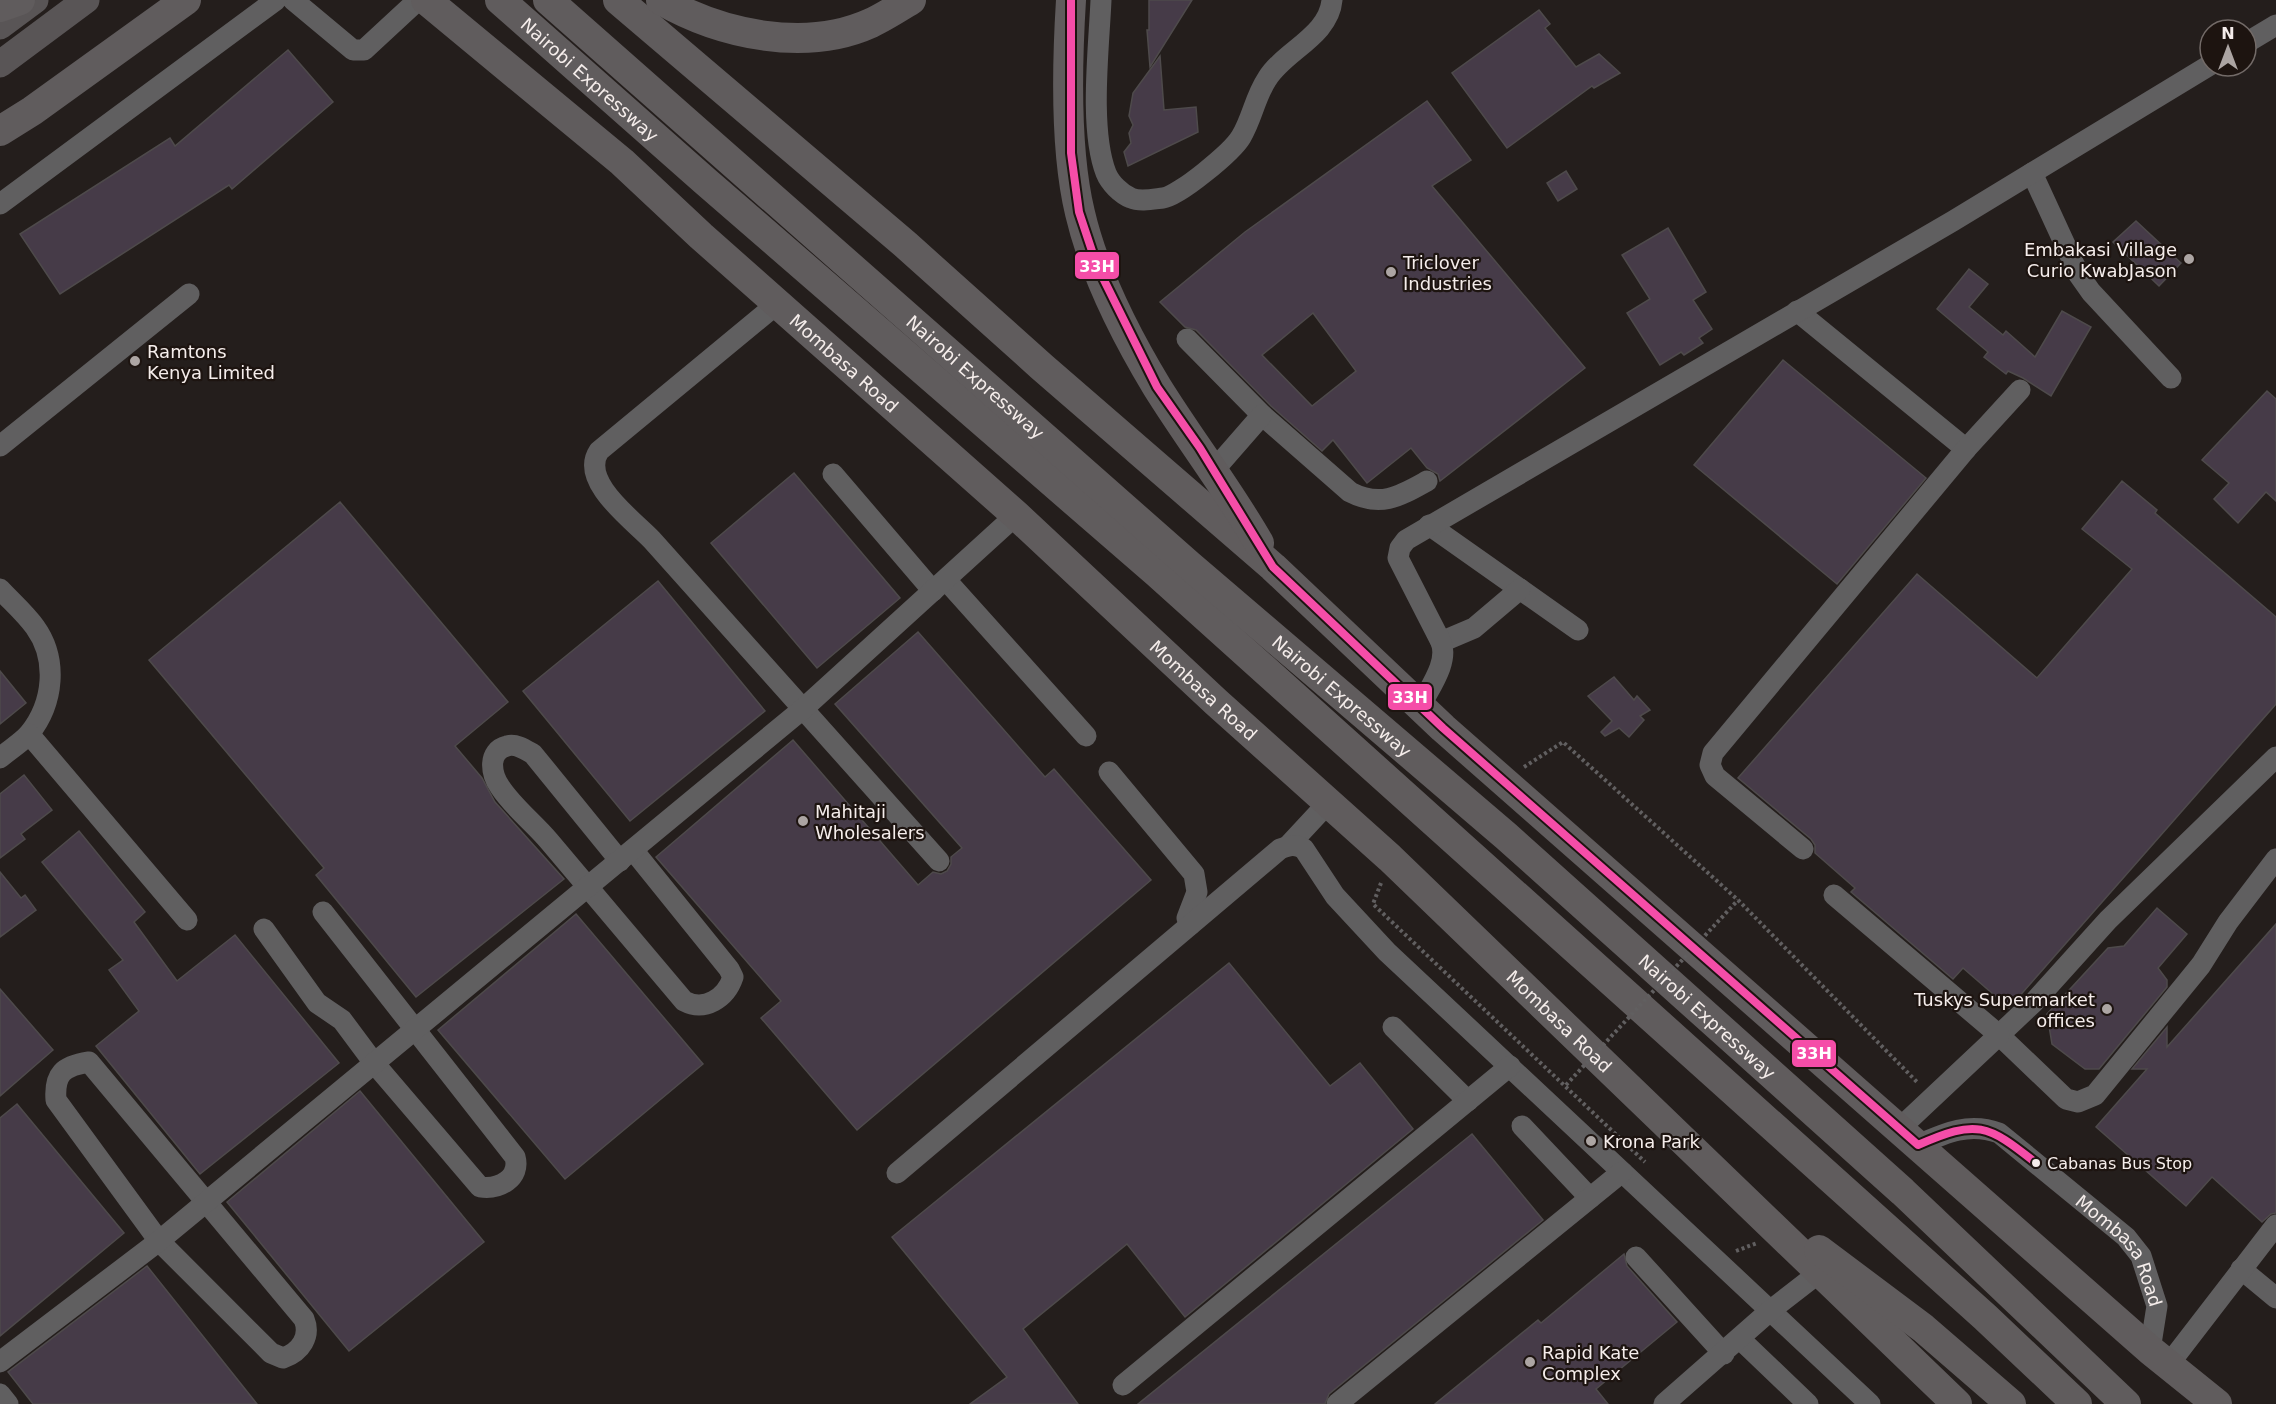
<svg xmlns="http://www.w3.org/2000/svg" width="2276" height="1404" viewBox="0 0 2276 1404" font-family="'DejaVu Sans',sans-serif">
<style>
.building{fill:#463b48;stroke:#4e4a4b;stroke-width:1.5;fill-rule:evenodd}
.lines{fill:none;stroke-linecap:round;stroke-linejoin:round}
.path{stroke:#615f60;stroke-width:4;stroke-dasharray:3 3;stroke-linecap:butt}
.minor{stroke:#605f60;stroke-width:21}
.major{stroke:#595556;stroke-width:27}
.highway{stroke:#605c5d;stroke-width:30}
.path-bridge{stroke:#615f60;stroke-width:4;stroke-dasharray:3 3;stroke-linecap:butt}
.bus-1-casing{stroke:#1d1410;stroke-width:12}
.bus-1{stroke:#f54da8;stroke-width:8}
.poi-dot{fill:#aca5a3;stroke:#1d1410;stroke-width:2}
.bus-dot{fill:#f5edeb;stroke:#1d1410;stroke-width:2}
.labels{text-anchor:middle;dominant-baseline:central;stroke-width:4.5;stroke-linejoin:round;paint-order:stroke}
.bus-label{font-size:16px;fill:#f5edeb;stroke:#1d1410;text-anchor:start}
.street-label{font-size:18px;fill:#f5edeb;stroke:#1d1410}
.poi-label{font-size:18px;fill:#f5edeb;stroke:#1d1410;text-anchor:start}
.line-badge{stroke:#1d1410;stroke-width:2}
.badge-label{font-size:16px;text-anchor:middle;font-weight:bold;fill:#fff}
</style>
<rect width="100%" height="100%" fill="#241e1c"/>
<g class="building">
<polygon points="1149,0 1192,0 1150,67 1147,30 1149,30"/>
<polygon points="1539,10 1550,24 1545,28 1576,67 1599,54 1620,73 1594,88 1592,86 1507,148 1452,73"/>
<polygon points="288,50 333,102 232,189 229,185 60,294 20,234 170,138 175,146"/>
<polygon points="1160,56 1164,110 1196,107 1198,132 1128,166 1124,152 1131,143 1129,133 1133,125 1129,116 1133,93"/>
<path d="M1427,101L1471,160L1432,186L1585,368L1440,481L1438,474L1427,468L1411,448L1367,483L1333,440L1322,451L1271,406L1196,330L1185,327L1160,302L1245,232ZM1313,313L1356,371L1312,406L1262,355Z"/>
<polygon points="1566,171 1577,189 1558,201 1547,183"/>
<polygon points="2136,221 2181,263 2159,286 2113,242"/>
<polygon points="1668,228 1706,292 1693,300 1712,329 1699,338 1703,343 1684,355 1681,352 1660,365 1627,313 1650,299 1622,255"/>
<polygon points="1969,269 1988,284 1969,307 2003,335 2006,331 2035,357 2062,311 2091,327 2051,396 2023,378 2008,371 2006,374 1984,357 1988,352 1937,309"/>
<polygon points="1783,360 1926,478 1837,584 1694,465"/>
<polygon points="2267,391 2276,399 2276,501 2266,492 2238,523 2214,499 2229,483 2202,460"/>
<polygon points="794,473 900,598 817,668 711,543"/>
<polygon points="2122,481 2157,510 2155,513 2276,617 2276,704 2009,1008 1963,968 1953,979 1851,892 1855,888 1815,853 1815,845 1811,839 1738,778 1917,574 2037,678 2132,569 2082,529"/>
<polygon points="340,502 508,702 455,746 482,778 495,802 564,879 416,997 316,875 324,868 149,660"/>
<polygon points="658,581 765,711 630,821 523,691"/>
<polygon points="918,632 1045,777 1054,769 1151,880 857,1130 761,1018 781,1001 656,857 793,740 918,885 933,872 941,874 947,871 951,864 951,857 962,848 835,704"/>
<polygon points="0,671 26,703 0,724"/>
<polygon points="1614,677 1634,700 1637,696 1650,710 1640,716 1644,720 1629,737 1619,728 1605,736 1601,732 1612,721 1588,696"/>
<polygon points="24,775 52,810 21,834 25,839 0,858 0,794"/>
<polygon points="79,831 145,912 134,922 177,981 235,935 339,1063 200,1174 96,1046 139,1011 109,970 123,960 42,862"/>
<polygon points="0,872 21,898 25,895 36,910 0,937"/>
<polygon points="2157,908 2187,934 2158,968 2167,980 2167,987 2099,1069 2085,1069 2052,1044 2047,1014 2108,948 2124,946"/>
<polygon points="576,914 703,1064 565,1179 438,1030"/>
<polygon points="2276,924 2276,1213 2271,1214 2262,1222 2212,1177 2186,1206 2096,1127 2147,1069 2132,1069 2167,1027 2167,1047"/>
<polygon points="1229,963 1330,1086 1360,1063 1413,1129 1185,1317 1127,1244 1023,1329 1078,1404 970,1404 1007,1377 892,1237"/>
<polygon points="0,989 53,1050 0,1096"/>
<polygon points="360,1091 484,1242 349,1351 227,1202"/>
<polygon points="17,1104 124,1233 0,1336 0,1118"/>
<polygon points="1472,1134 1543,1220 1329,1394 1325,1404 1138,1404"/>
<polygon points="1624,1254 1627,1266 1677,1322 1596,1389 1608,1404 1435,1404 1538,1320 1541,1323"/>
<polygon points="147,1266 257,1404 33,1404 8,1372"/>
</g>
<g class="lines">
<g class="path">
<polyline points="1524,767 1563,742 1738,900 1918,1083"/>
<polyline points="1381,883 1373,904 1645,1162"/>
<polyline points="1736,1251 1757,1243"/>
</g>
<g class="minor">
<polyline points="293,0 353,50 364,50 418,0"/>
<path d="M1101,0C1099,47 1089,129 1106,173C1110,183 1121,194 1131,198C1140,202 1154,199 1163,198C1179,196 1232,152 1241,137C1252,119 1255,97 1267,79C1284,51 1329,36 1332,0"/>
<polyline points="2246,43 2276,25"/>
<polyline points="2032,173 2079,275 2091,292 2171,378"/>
<polyline points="0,204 276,0"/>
<path d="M777,304L599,451C579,481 633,520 652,540L939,861"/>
<polyline points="1797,311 1966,449"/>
<path d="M1187,339L1262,415L1350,492C1381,508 1400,496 1427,481"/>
<polyline points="0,446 189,294"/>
<polyline points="1214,470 1262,415"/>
<polyline points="833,474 933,591"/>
<polyline points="1429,525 1578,630"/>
<polyline points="946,580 1086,736"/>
<path d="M0,589C11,601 25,613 35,627C58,659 54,703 29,734C21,743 9,750 0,758"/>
<polyline points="1441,642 1474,628 1520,589"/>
<path d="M1420,707C1429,688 1449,663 1441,642L1398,558L1400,548L1406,540L1953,221L2210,65"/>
<polyline points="29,734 187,920"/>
<polyline points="2276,757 2108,920 2034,1002 1999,1035 2066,1099 2078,1102 2095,1095 2201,965 2228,922 2276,859"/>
<polyline points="1109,772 1194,874 1197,892 1187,918 1190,925"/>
<polyline points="1289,845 1328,803"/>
<polyline points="1803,849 1715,776 1710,765 1713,753 1966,449 2020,390"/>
<path d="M620,861L533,754C526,750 516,743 507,746C487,751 491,774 500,787C513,807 534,823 549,841C594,894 639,948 684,1001C705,1012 726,998 733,977L729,969L633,850"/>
<polyline points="1834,895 1999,1035 1899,1129"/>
<path d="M264,929L317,1003L342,1020L374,1063L480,1187C499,1190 521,1178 515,1157L323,912"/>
<polyline points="1393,1027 1468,1101"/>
<path d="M89,1062L304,1319C311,1336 301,1352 283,1358L271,1353L159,1241L56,1100C54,1074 63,1066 89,1062Z"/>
<polyline points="1522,1126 1590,1198"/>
<path id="s1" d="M1918,1145C1945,1133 1969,1122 1999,1133L2126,1237L2141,1256L2157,1306L2150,1350"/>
<path d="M897,1173L1280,849C1290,845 1295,844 1304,849L1335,896L1387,952L1870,1404"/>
<polyline points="1636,1257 1724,1354"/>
<polyline points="2241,1269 2276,1298"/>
<polyline points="1740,1339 1808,1404"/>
<polyline points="0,1362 159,1241 804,708 1016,515"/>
<polyline points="2169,1364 2276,1225"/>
<polyline points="1123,1385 1510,1066"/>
<polyline points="0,1394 8,1404"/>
<polyline points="1337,1404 1622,1172"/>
<polyline points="1664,1404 1771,1310 1820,1272"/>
</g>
<g class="major">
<polyline points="0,26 35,0"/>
<polyline points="0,64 86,0"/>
</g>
<g class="highway">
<path id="s2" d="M426,0L622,162L701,236L1016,515L1216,702L1390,858L1957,1404"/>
<path id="s3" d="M500,0L705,181L1157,573L1985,1317L2077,1404"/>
<path id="s4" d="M548,0L1189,565L1506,836L1903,1192L2126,1404"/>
<polyline points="618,0 906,245 1042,367 1273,567 1443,728 2150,1350 2217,1404"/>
<path d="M661,0C720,34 805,53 871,23C884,17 898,8 911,0"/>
<path d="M1071,0C1067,64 1065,151 1080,213C1094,273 1125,334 1157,387C1190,440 1228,489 1259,543"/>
<polyline points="0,7 20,0"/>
<polyline points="0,131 32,111 186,0"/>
<polyline points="1819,1250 1923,1328 2011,1404"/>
</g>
<polyline class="path-bridge" points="1566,1085 1738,900"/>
<g class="bus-1-casing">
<path id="bus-1" d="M1071,0V153L1079,212L1097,266L1157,387L1200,448L1273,567L1443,728L1918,1145C1977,1119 1987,1124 2036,1163"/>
</g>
<use href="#bus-1" class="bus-1"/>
</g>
<g class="poi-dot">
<circle cx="2189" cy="259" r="6"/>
<circle cx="1391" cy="272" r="6"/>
<circle cx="135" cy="361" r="6"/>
<circle cx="803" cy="821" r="6"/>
<circle cx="2107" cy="1009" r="6"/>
<circle cx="1591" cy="1141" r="6"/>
<circle cx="1530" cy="1362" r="6"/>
</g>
<circle class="bus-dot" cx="2036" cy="1163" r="5"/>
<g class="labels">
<g class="bus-label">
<text x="2047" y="1163">Cabanas Bus Stop</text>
</g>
<g class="street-label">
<text stroke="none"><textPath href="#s3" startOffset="120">Nairobi Expressway</textPath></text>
<text stroke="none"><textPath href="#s2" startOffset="554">Mombasa Road</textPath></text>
<text stroke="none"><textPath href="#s4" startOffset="570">Nairobi Expressway</textPath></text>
<text stroke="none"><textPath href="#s2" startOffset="1040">Mombasa Road</textPath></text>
<text stroke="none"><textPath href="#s4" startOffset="1056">Nairobi Expressway</textPath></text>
<text stroke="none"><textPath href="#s4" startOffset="1542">Nairobi Expressway</textPath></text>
<text stroke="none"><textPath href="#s2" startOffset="1526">Mombasa Road</textPath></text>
<text stroke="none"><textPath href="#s1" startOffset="256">Mombasa Road</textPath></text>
</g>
<g class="poi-label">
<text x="2177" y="249" text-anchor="end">Embakasi Village<tspan x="2177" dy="21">Curio KwabJason</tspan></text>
<text x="1403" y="262">Triclover<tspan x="1403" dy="21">Industries</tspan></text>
<text x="147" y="351">Ramtons<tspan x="147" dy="21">Kenya Limited</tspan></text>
<text x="815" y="811">Mahitaji<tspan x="815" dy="21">Wholesalers</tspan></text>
<text x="2095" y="999" text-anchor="end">Tuskys Supermarket<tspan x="2095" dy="21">offices</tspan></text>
<text x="1603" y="1141">Krona Park</text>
<text x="1542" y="1352">Rapid Kate<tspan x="1542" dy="21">Complex</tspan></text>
</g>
</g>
<g class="line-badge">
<rect x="1074" y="251" width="46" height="29" rx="6" fill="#f54da8"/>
<rect x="1387" y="683" width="46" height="28" rx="6" fill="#f54da8"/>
<rect x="1791" y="1039" width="46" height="29" rx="6" fill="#f54da8"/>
</g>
<g class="badge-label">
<text x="1097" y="272">33H</text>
<text x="1410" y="703">33H</text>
<text x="1814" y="1059">33H</text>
</g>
<g transform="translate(2228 48)"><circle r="28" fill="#1d1410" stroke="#736b68" stroke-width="1.5"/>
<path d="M0-4.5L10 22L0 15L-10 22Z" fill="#aca5a3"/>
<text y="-9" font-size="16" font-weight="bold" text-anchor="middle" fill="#f5edeb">N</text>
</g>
</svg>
